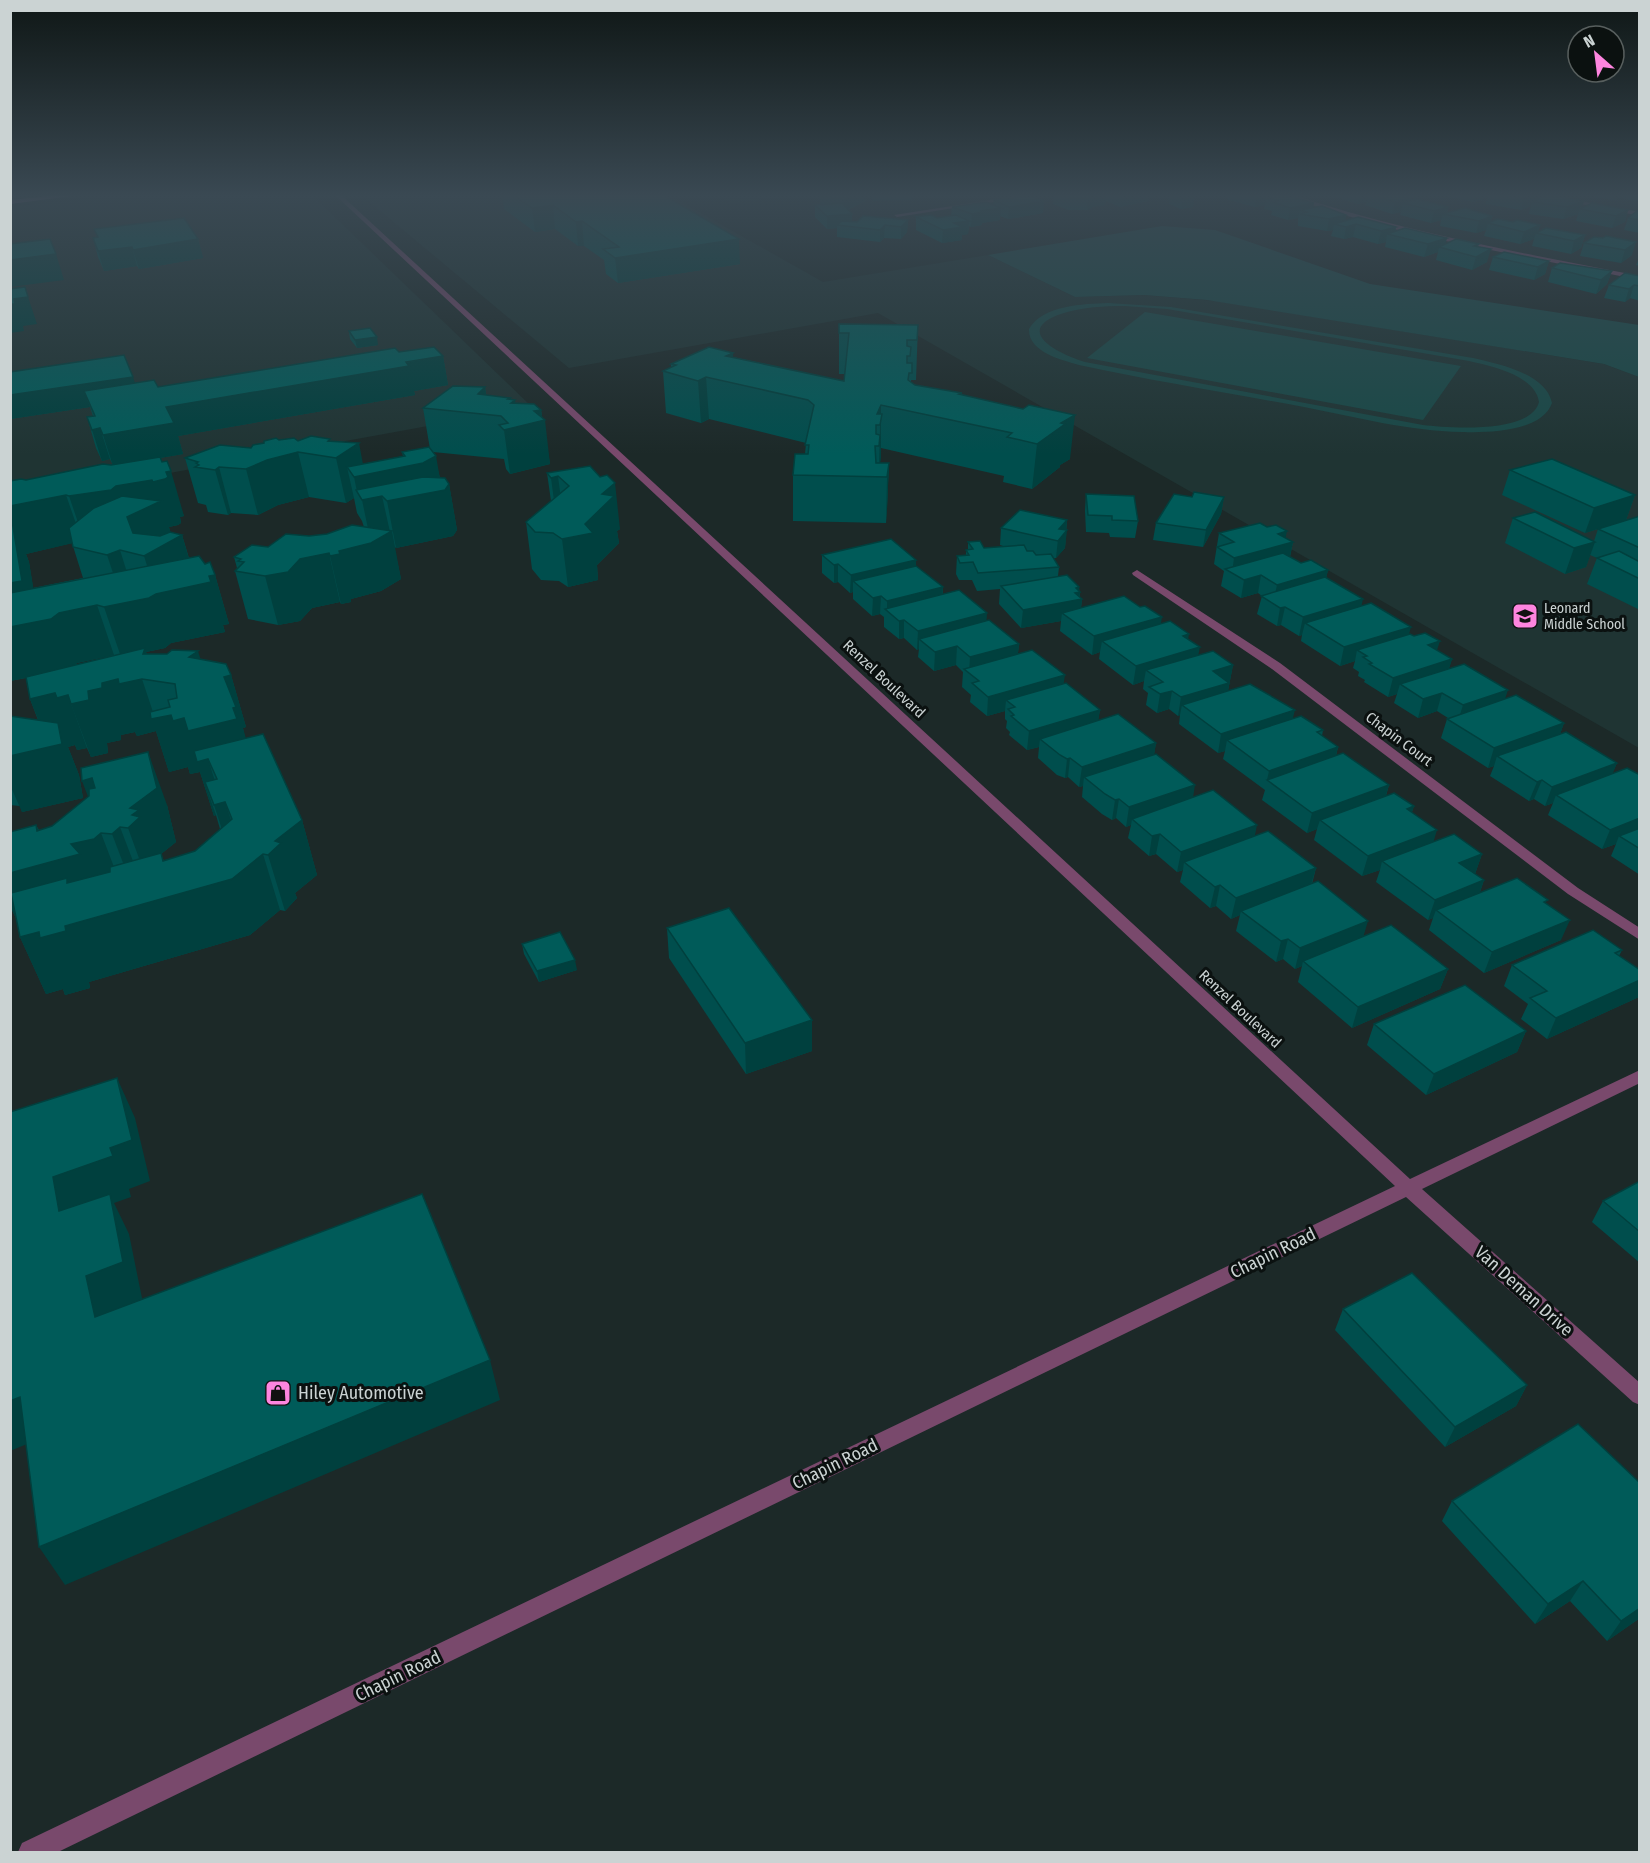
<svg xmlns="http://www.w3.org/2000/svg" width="1650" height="1863" viewBox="0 0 1650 1863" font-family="'Fira Sans Condensed',sans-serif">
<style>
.built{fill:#1f3433}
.green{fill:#194947;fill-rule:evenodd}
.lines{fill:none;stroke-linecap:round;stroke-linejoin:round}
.minor{fill:#79496c;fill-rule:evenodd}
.major{fill:#cb67b1;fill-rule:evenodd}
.wall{fill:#004e4d;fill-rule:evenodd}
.shaded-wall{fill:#00403e}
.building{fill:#005b59;stroke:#00403e;stroke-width:1.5}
.labels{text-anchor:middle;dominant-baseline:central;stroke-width:6;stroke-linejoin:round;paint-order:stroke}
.far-poi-label{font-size:14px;fill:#cbd3d3;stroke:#0b1110;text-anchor:start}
.street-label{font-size:15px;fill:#cbd3d3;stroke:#0b1110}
.near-street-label{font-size:18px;fill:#cbd3d3;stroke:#0b1110}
.near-poi-label{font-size:18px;fill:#cbd3d3;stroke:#0b1110;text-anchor:start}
</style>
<rect width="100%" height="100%" fill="#1c2928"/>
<g class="built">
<polygon points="127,194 311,194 532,407 11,502 11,207"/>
<polygon points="360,194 667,194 823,282 988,255 1075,297 1144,295 1216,301 1604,364 1639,377 1639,748 878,313 569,368"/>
<polygon points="715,194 804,194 732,203"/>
</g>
<g class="green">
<polygon points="1162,226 1215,230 1370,284 1639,325 1639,377 1604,364 1207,300 1144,295 1075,297 988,255"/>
<path d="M1108,303L1171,307L1473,358C1498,364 1546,373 1552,403C1542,432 1487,433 1462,432C1408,431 1356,417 1304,407C1229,393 1153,381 1079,365C1062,360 1028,352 1029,329C1043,305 1083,304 1108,303ZM1124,306L1167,309L1469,361C1491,366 1535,375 1539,402C1531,434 1449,428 1423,425L1085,362C1059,354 1010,330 1064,313C1083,307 1104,306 1124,306Z"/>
<polygon points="1145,312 1461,366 1423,420 1087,358"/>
</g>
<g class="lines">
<g class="minor">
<polygon points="334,194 340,194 1410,1179 1640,1070 1640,1083 1422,1189 1640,1383 1640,1405 1633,1402 1406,1197 58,1852 18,1852 22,1843 1395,1186"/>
<polygon points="1030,194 1044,194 897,217 894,215"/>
<path d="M1282,194H1290C1404,232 1522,253 1640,276V280L1416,235L1326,210Z"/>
<polygon points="1532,194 1543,194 1640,212 1640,216"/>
<polygon points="1137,570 1280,663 1578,888 1640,928 1640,940 1568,894 1272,669 1133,575 1132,573"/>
</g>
<polygon class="major" points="69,194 87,194 10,204 10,200"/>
</g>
<g class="wall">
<polygon points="502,194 662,194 740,264 618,283 606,274 604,260 584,246 578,246 555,229 535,232 504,209"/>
<polygon points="825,194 866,194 865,201 848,210 852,214 852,221 908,220 907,232 901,239 884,238 880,242 837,237 837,228 827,229 815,217 815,205 820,205 820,195"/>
<polygon points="869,194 912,194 912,200 873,201"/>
<polygon points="923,194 971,194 934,198"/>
<polygon points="1054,194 1193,194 1193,207 1181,209 1169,204 1170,196 1152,197 1148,196 1148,201 1120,207 1106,201 1105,205 1092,207 1092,208 1087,210 1068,210 1053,204"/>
<polygon points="1228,194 1274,194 1274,196 1314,203 1313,207 1346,215 1345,221 1396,227 1395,232 1447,238 1445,244 1479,244 1478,247 1487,262 1472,270 1436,260 1438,252 1424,257 1385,247 1386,242 1378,244 1353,237 1344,239 1331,236 1333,230 1327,231 1298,226 1298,218 1288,220 1271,215 1272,211 1264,209 1265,205 1255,207 1228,200"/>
<polygon points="1329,194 1404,194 1416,197 1415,199 1448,207 1447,213 1492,216 1491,222 1513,222 1540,225 1538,232 1585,235 1581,248 1571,254 1532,246 1534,239 1520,244 1484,236 1486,230 1476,233 1440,226 1441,220 1431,223 1400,215 1401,212 1392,214 1365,205 1366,202 1358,204 1329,195"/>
<polygon points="1447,194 1538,194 1537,199 1584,201 1581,208 1628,210 1625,222 1612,228 1576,221 1578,214 1563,219 1529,214 1531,206 1521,210 1486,204 1487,198 1473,202 1447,196"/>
<polygon points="1596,194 1640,194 1640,200 1637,201 1620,198 1614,200 1595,197"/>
<polygon points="994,200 1043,213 1008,219 1000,216 1000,220 982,223 982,225 971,227 969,226 968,234 962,235 962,240 942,243 916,230 916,217 937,218 951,216 952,207 993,205"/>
<polygon points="1640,211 1640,233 1624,230 1628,218"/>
<polygon points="94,229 198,239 203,258 139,269 137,266 104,271 98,257 93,238 97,237"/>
<polygon points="1606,236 1632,255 1621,263 1580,256 1584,243 1603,238"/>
<polygon points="1640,256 1640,266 1636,265"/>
<polygon points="1493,257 1549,261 1545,274 1534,280 1489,270"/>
<polygon points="1552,268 1612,271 1607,284 1596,294 1548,282"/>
<polygon points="1640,276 1640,301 1630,298 1625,302 1604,298 1609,285"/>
<polygon points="839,324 918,325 916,380 911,380 911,382 915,385 962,393 962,395 1070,459 1060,465 1060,467 1032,489 1003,482 1004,476 881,448 880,463 889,463 887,509 886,523 793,521 793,475 805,454 806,443 709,419 701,423 666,413 663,371 671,368 671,364 733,353 733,357 844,381 844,374 839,374"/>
<polygon points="349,331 378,345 357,348 350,339"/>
<path d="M399,352L443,356L448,385L414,391L415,395L178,436L183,454L160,458L184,516L180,517L181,523L178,525L169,527L170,532L182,535L189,558L215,575L229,624L223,625L225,632L171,643L165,648L146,652L147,654L201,659L231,675L246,727L243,728L245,738L302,820L317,875L295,893L297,898L285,911L280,910L250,935L89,982L90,988L65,995L63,989L46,994L20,937L16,918L10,906V832L36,825L39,830L167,805L176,842L161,854L164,861L195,851L220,829L216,815L214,816L200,772L190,774L188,767L169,772L156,731L137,736L135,732L121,735V740L107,743L108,753L91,757L87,748L77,750L75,745L68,747L79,775L83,798L22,812L20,806L10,805V716L38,720L30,699L26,678L10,681V481L26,480L113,465L110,459L102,461L96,448L87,417L93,416L90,407L10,419V372L135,383L158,387ZM72,543L83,578L33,588L29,562L26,554ZM114,655L75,665L77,663Z"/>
<polygon points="485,387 486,395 510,399 515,403 541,410 550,464 510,474 506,469 504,459 433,452 440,478 449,484 457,530 453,536 396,548 394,546 401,579 381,591 351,599 351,602 341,604 340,602 312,608 300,621 278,625 248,619 235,571 237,568 234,557 309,536 327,534 364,527 362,521 357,513 354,498 346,503 309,497 278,505 258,515 231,513 228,515 208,512 206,505 198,503 185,458 251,448 279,440 331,442 363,464 403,456 402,452 430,449 423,408"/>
<polygon points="590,466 620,529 617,531 619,543 597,565 598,580 568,587 559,581 541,580 532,569 526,522 551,501 547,473"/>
<polygon points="1510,470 1635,495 1626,520 1640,516 1640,610 1587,584 1597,558 1590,555 1586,567 1565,574 1505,543 1513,518 1594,541 1598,529 1585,533 1502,495"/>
<polygon points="1086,494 1138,521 1135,538 1110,537 1109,533 1086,532 1085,511"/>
<polygon points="1192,497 1224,497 1221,514 1203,547 1153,540 1156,523"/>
<polygon points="1067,520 1065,548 1056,558 1053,558 1059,567 1058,576 1079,587 1080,597 1082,599 1081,608 1161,624 1188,639 1198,655 1233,665 1228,691 1293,719 1323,730 1322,736 1338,747 1336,756 1389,785 1386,796 1414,806 1412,812 1434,841 1482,854 1475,874 1484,880 1480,892 1546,904 1561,940 1484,973 1429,930 1433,918 1428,920 1376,882 1380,870 1362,876 1314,840 1317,829 1307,833 1262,800 1265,790 1223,759 1225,751 1218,753 1179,724 1180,715 1178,716 1169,709 1157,713 1146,705 1148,693 1143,689 1144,681 1133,685 1099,659 1100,652 1092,655 1060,631 1061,621 1021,628 999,604 1000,589 977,591 972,580 959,580 956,574 957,556 966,556 966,550 968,550 968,542 984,548 1006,547 1000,545 1001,528"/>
<polygon points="1219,533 1285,538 1293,542 1290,557 1301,563 1328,570 1326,578 1362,606 1452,659 1449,668 1505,699 1564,723 1560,734 1617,763 1612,774 1640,775 1640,875 1611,856 1616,844 1602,849 1548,815 1553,803 1545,806 1534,799 1529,801 1490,776 1494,766 1488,768 1441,738 1447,719 1448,718 1437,711 1418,718 1394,703 1397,694 1388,697 1364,682 1365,680 1358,676 1359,672 1353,668 1355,661 1340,666 1301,641 1302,635 1299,636 1281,625 1277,626 1257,614 1262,596 1258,593 1241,598 1221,586 1224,571 1214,564"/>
<polygon points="822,555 916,566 943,587 943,594 986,621 1019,644 1018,653 1100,710 1098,720 1156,743 1154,754 1193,797 1255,836 1316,868 1312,884 1364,936 1448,969 1440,989 1352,1028 1298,982 1302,966 1295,969 1283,959 1276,962 1236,931 1240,915 1231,919 1216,906 1210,908 1180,882 1183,870 1177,872 1156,854 1149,856 1128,838 1131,825 1126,827 1116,818 1112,820 1102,814 1082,797 1083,786 1079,787 1068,777 1065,778 1057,775 1038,758 1039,747 1027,750 1009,735 1010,732 1006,728 1007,721 1005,719 1005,711 987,716 970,702 971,695 962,687 963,672 956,665 934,671 918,657 919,649 917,650 904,638 899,639 884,627 884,617 880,614 872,616 853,599 853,592 850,593 838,582 834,583 822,573"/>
<polygon points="667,928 812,1051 746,1074 669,958"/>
<polygon points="522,944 577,970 539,982 524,954"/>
<polygon points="1622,950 1619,956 1640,970 1639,997 1547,1039 1521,1019 1528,1004 1504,986 1512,965"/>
<polygon points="1374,1024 1526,1031 1517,1052 1426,1095 1367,1045"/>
<polygon points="1640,1181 1640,1263 1592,1222 1603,1201"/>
<polygon points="1343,1309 1527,1385 1516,1406 1445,1447 1335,1330"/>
<polygon points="1578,1424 1640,1618 1607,1641 1570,1601 1535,1624 1442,1521 1452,1501"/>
</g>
<g class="shaded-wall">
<polygon points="856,194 866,194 865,201 843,212 844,200"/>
<polygon points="934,194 971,194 934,198"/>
<polygon points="1099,194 1106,194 1105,205 1092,207 1092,208 1087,210 1088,198 1090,195"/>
<polygon points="1127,194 1149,194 1148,201 1120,207 1122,195"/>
<polygon points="1152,194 1170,194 1170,196 1152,197"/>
<polygon points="1265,194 1274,194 1273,199 1266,197 1265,205 1255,207 1257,195"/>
<polygon points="1361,194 1368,194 1366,202 1358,204"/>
<polygon points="1475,194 1489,194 1487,198 1473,202"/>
<polygon points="1538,194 1536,201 1533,200 1531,206 1521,210 1524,198"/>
<polygon points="1616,194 1622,194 1620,198 1614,200"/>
<polygon points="1195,195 1193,207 1181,209 1182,197"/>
<polygon points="1416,197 1414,205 1403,203 1401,212 1392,214 1395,202"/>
<polygon points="1044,201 1043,213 1008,219 1009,207"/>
<polygon points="1584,201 1581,209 1580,209 1578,214 1563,219 1567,207"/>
<polygon points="1314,203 1311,215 1307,212 1300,210 1298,218 1288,220 1290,208"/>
<polygon points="553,205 555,229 535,232 532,208"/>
<polygon points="1448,207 1447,214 1443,214 1441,220 1431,223 1434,211"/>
<polygon points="1001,208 1000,220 982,223 982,225 971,227 972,214 980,211"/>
<polygon points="1628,210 1625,222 1612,228 1616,216"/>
<polygon points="852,214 852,226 837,225 837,228 827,229 827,216"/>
<polygon points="1346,215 1344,226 1334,224 1333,230 1327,231 1329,219"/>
<polygon points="1492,216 1490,224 1488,223 1486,230 1476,233 1479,221"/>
<polygon points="908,220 907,232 901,239 901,227"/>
<polygon points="582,221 584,246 578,246 576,222"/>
<polygon points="969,221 968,234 962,235 962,240 942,243 943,230 954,223"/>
<polygon points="1356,224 1353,237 1344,239 1346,227"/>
<polygon points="885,225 884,238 880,242 880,230"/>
<polygon points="1540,225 1538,233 1536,233 1534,239 1520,244 1524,232"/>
<polygon points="1396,227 1394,236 1387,234 1386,242 1378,244 1381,231"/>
<polygon points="1585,235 1581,248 1571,254 1574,241"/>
<polygon points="1447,238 1444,248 1439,247 1438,252 1424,257 1428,244"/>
<polygon points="198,239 203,258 139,269 133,250"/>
<polygon points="739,239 740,264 618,283 615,258"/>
<polygon points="1636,242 1632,255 1621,263 1625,250"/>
<polygon points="132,247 137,266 104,271 98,251"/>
<polygon points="1491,249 1487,262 1472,270 1476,257"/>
<polygon points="56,254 64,280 10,287 10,260"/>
<polygon points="1549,261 1545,274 1534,280 1538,267"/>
<polygon points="1612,271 1607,284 1596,294 1601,280"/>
<polygon points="1634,285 1630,298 1625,302 1629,289"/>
<polygon points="10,288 14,299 28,297 37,324 23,326 24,331 10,333"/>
<polygon points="377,337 378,345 357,348 355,340"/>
<polygon points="733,353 734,383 726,356"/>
<polygon points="443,356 448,385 414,391 415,395 178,436 183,454 113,466 103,435 166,407"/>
<polygon points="133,377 140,399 84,391 90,407 10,419 10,395"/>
<polygon points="706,377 709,419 701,423 698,381"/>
<polygon points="485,387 489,415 478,394"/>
<polygon points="510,398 514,428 511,403 515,400 518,427 534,411 541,410 543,421 545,420 550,464 510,474 504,430 512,428 508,399"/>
<polygon points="881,405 881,458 879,469 880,425 877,414"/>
<polygon points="1075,415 1070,459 1060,465 1060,467 1032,489 1037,444 1061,423"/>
<polygon points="100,428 110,459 102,461 92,430"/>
<polygon points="359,443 365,475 436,456 442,490 449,484 457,530 453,536 396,548 387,501 382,496 390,532 392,531 401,579 381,591 351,599 351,602 341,604 330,556 339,551 371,543 362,500 357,492 354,477 347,467 354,498 346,503 336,458"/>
<polygon points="298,452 309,497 278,505 258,515 246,469 267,460"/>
<polygon points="889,463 887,509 886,523 887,477"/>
<polygon points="219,467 231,513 228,515 215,470"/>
<polygon points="171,471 184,516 180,517 181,523 178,525 169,527 173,540 182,535 196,583 209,576 215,575 229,624 223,625 225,632 171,643 165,648 146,652 155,681 121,657 104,607 156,594 144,556 132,532 85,543 69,496 116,486"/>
<polygon points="558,476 564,522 557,523 551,478"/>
<polygon points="615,483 620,529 617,531 619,543 597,565 598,580 568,587 562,539 585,524 602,494"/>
<polygon points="66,495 82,541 26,554 29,562 39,621 59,613 97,605 114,655 77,663 70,669 10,681 10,506"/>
<polygon points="1635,495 1626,520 1585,533 1594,508"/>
<polygon points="1224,497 1221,514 1203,547 1206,530"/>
<polygon points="1067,520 1066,532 1067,530 1065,548 1056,558 1059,529"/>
<polygon points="1287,531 1284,545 1293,542 1289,560 1232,573 1234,558 1278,534"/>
<polygon points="1595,542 1586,567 1565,574 1574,548"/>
<polygon points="120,550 135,598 123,603 107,555"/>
<polygon points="329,553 340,602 312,608 300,621 278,625 265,576 300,559"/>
<polygon points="916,560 916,577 853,581 853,592 850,593 851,575"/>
<polygon points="838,564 838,582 834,583 834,565"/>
<polygon points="1328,570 1324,588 1273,603 1277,585"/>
<polygon points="1261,575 1258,593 1241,598 1244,580"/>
<polygon points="943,587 942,605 887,611 887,601"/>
<polygon points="1079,587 1079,592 1080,592 1079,600 1082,599 1080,617 1062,613 1061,621 1021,628 1023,610"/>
<polygon points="881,596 880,614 872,616 873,598"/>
<polygon points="1363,599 1359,617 1305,623 1302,635 1299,636 1303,617"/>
<polygon points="1285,607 1281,625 1277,626 1280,608"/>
<polygon points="987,613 986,631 919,639 919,649 917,650 918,631"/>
<polygon points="1162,617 1159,635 1102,641 1100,652 1092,655 1094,636"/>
<polygon points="904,620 904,638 899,639 899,621"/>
<polygon points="1411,627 1406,645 1367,656 1357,650 1355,661 1340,666 1344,647"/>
<polygon points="1189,634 1186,651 1200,647 1196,666 1146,670 1144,681 1133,685 1136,666 1183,636"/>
<polygon points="1440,641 1434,659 1428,645"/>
<polygon points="1019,644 1017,663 969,673 970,657"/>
<polygon points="957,646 956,665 934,671 935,652"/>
<polygon points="198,651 214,703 189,657"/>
<polygon points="1452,659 1446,678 1400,684 1397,694 1388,697 1393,678"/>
<polygon points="1233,665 1226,701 1182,705 1180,715 1178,716 1181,697 1213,671"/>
<polygon points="231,675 246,727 243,728 252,760 208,759 222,803 225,802 243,856 232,860 214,805 205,784 216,815 214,816 200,772 190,774 188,767 169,772 156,731 137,736 135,732 121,735 121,740 107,743 108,753 91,757 71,704 88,691 102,683 118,679 142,679 155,718 171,715 184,718 198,761 188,731 224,677"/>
<polygon points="1065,675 1062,694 1006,700 1005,711 987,716 988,697"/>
<polygon points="1508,690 1502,708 1457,724 1463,705"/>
<polygon points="1172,691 1169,709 1157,713 1160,694"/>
<polygon points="55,693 68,695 87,748 77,750 75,745 68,747 79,775 83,798 22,812 10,785 10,756 49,747 30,699"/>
<polygon points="1442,693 1437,711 1418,718 1423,699"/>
<polygon points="1100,710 1097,729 1040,739 1039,747 1027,750 1029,731"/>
<polygon points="1295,710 1290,729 1227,740 1225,751 1218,753 1221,734"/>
<polygon points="1564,723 1557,743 1497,756 1494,766 1488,768 1494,748"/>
<polygon points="1156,743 1153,763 1084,777 1083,786 1079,787 1082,767"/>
<polygon points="1338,747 1333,767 1267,780 1269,771"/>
<polygon points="148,752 167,805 176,842 161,854 176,895 263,854 280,910 250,935 89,982 90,988 65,995 63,989 46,994 20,937 39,932 66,931 23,933 10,906 10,873 36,825 52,862 71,844 101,833 122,888 148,883 128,828 130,808"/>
<polygon points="1070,758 1068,777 1065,778 1067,759"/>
<polygon points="1617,763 1609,782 1556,795 1553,803 1545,806 1552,787"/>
<polygon points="92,778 112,833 102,833 82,781"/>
<polygon points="1542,780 1534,799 1529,801 1537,782"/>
<polygon points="1195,785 1192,804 1132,819 1131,825 1126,827 1129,807"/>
<polygon points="1389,785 1383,805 1320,820 1317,829 1307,833 1312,813"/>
<polygon points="1119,799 1116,818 1112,820 1115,800"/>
<polygon points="1414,806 1407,826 1407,809"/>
<polygon points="1640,818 1640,834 1619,836 1616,844 1602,849 1610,830"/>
<polygon points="302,820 317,875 295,893 297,898 285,911 268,855 275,841"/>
<polygon points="1257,825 1253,845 1184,862 1183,870 1177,872 1181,852"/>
<polygon points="120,827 141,882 133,889 112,834"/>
<polygon points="1437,830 1431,850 1382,861 1380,870 1362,876 1368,856"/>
<polygon points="1160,834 1156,854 1149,856 1152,836"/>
<polygon points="1482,854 1475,874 1459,863"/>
<polygon points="1316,868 1310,888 1241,911 1240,915 1231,919 1236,898"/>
<polygon points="1484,880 1477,901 1436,910 1433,918 1428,920 1435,900"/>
<polygon points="1220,885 1216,906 1210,908 1215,887"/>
<polygon points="1570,920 1561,940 1484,973 1492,952"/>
<polygon points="1368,921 1362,941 1303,961 1302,966 1295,969 1300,948"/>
<polygon points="1288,939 1283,959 1276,962 1281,941"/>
<polygon points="575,960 577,970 539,982 537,971"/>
<polygon points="1448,969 1440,989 1352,1028 1358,1007"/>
<polygon points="1640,980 1639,997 1547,1039 1556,1018"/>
<polygon points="812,1020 812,1051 746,1074 745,1043"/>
<polygon points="1526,1031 1517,1052 1426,1095 1434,1074"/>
<polygon points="117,1078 135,1118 150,1181 129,1189 131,1197 114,1203 129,1234 143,1303 95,1317 59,1211 53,1177 110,1148"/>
<polygon points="490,1360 500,1400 65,1585 39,1547"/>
<polygon points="1527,1385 1516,1406 1445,1447 1455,1427"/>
<polygon points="20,1397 44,1437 10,1451 10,1401"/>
<polygon points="1583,1581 1570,1601 1535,1624 1548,1604"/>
<polygon points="1640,1608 1640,1618 1607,1641 1621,1621"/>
</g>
<g class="building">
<polygon points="512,194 662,194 739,239 615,258 603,249 619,247 582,221 576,222 553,205 532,208"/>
<polygon points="825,194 856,194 844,200 820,195"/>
<polygon points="1059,194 1099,194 1090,195 1094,196 1088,198 1069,198"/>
<polygon points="1175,194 1193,194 1195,195 1182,197"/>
<polygon points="1282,194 1314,203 1290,208 1273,202 1279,201 1266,197"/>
<polygon points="1369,194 1404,194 1416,197 1395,202"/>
<polygon points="1499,194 1537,194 1524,198"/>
<polygon points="1547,195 1584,201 1567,207 1533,202 1536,201 1533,200"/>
<polygon points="1031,196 1044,201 1009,207 994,200"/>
<polygon points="1417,199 1448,207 1434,211 1403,203"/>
<polygon points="986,202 1001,208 980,211 983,212 972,214 952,207"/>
<polygon points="842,203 852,214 827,216 815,205"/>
<polygon points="1592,203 1628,210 1616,216 1580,209"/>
<polygon points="1322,206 1346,215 1329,219 1300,214 1307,212 1300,210"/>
<polygon points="1465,208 1492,216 1479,221 1443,214"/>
<polygon points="1637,211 1640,211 1640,220 1628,218"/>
<polygon points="931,215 937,218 956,215 969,221 954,223 962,227 943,230 916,217"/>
<polygon points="863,216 908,220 901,227 885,225 880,230 837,225 842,221 857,222"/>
<polygon points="1358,217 1396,227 1381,231 1356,224 1346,227 1334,224"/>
<polygon points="184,218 198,239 133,250 132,247 98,251 93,238 98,237 94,229"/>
<polygon points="1498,219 1513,222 1517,220 1540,225 1524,232 1488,223"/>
<polygon points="1405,228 1447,238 1428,244 1387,234"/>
<polygon points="1546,228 1585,235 1574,241 1536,233"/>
<polygon points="1606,236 1636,242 1625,250 1584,243 1594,237 1603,238"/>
<polygon points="50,239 56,254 10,260 10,244"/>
<polygon points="1456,239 1479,244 1474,246 1491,249 1476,257 1439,247"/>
<polygon points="1504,252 1549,261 1538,267 1493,257"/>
<polygon points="1560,263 1612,271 1601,280 1552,268"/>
<polygon points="1625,273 1640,276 1640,286 1634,285 1629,289 1609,285"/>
<polygon points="25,287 28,297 14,299 15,304 10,304 10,289"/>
<polygon points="839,324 918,325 917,340 907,340 907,346 911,347 910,356 907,356 907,363 912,363 912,373 909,373 908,380 915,385 962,393 959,394 1023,409 1029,405 1075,415 1061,423 1065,424 1037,444 1007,437 1012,433 881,405 877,414 882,414 880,425 876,425 876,434 880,435 879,446 875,446 876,463 889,463 887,477 793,475 795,454 808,454 809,445 805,445 814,405 808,400 706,377 698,381 663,371 676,365 671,364 709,347 733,353 726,356 844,381 849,333 839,333"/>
<polygon points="370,328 377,337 355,340 349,331"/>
<polygon points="434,347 443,356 406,362 409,366 166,407 174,423 103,435 100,428 92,430 87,417 95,416 84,391 154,380 158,387 395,348 399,352"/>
<polygon points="124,355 133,377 10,395 10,372"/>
<polygon points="453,386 485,387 478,394 510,398 508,399 515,400 511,403 534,404 541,410 534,411 545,420 504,430 499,425 508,423 501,416 423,408"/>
<polygon points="311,436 330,439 328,441 359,443 336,458 298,452 267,460 246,469 219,467 215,470 195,467 199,465 196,463 198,462 185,458 220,445 251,448 253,445 264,443 264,441 276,438 279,440 294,438 298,441"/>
<polygon points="429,447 436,456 423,463 354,477 347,467 405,456 402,452"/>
<polygon points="160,457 162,462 167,461 171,471 166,472 168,477 165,479 153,482 152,480 116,486 111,490 69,496 66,495 10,506 10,481 21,479 26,480 103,464 111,465"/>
<polygon points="1552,459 1635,495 1594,508 1510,470"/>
<polygon points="590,466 600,477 607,475 615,483 602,494 614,496 585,524 593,533 562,539 553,533 535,532 526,522 569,486 558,476 551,478 547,473"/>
<polygon points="423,477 445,478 449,484 445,490 387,501 382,496 362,500 356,490"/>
<polygon points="1194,492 1224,497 1206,530 1156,523 1174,494 1192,497"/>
<polygon points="1086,494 1134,496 1138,521 1112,520 1112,516 1088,515"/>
<polygon points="122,496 161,501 127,517 133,533 160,536 170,532 182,535 144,556 120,550 107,555 73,547 69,528 94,508"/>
<polygon points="1020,510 1067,520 1059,529 1067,530 1058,541 1001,528"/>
<polygon points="1535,512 1595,542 1574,548 1513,518"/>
<polygon points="10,515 11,515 22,581 10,583"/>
<polygon points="1640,516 1640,548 1598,529"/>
<polygon points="1260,523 1267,527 1276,525 1287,531 1278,534 1293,542 1234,558 1217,547 1234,542 1219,533"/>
<polygon points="352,525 392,531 371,543 339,551 340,554 330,556 329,553 300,559 288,572 265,576 235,571 244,562 238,561 241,559 234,557 252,545 268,547 286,534 309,536 327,534"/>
<polygon points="891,539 916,560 851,575 838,564 834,565 822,555"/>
<polygon points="980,541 984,548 1024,545 1027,551 1033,551 1036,555 1051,554 1059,567 978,573 973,562 960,563 957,556 969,555 966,550 973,549 968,542"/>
<polygon points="1619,551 1640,562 1640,579 1597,558"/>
<polygon points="1283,553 1301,563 1311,560 1328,570 1277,585 1261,575 1244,580 1225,569"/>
<polygon points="199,556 205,564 210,562 215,575 209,576 211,582 156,594 149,598 104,607 97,605 59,613 51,619 10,627 10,593"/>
<polygon points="916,566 943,587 887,601 881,596 873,598 853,581"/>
<polygon points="1067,575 1079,587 1076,588 1080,592 1075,593 1082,599 1023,610 1001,586"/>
<polygon points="1325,577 1363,599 1303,617 1285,607 1280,608 1261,596"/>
<polygon points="959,590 987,613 918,631 904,620 899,621 885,609"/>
<polygon points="1124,596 1140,607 1145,606 1162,617 1094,636 1062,613"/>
<polygon points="1371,603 1411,627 1344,647 1305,623"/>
<polygon points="989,620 1019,644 970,657 957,646 935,652 919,639"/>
<polygon points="1170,621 1189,634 1183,636 1200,647 1136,666 1102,641"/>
<polygon points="1425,633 1440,641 1428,645 1452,659 1393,678 1369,664 1372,663 1363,657 1367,656 1357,650 1410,634 1414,636"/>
<polygon points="145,648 143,654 167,654 172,650 198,651 189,657 226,664 231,675 224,677 236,707 233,708 237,719 188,731 184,718 173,721 171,715 151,719 150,712 170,707 168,700 177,698 175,684 142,679 119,684 118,679 102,683 102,688 88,691 89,700 71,704 68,695 57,698 55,693 30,699 26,677"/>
<polygon points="1032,650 1065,675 988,697 972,683 979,681 964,669"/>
<polygon points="1213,651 1233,665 1213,671 1229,683 1181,697 1172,691 1160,694 1149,687 1163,682 1146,670"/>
<polygon points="1464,664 1508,690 1463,705 1442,693 1423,699 1400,684"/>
<polygon points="1066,683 1100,710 1029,731 1011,716 1014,715 1008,709 1015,707 1006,700"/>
<polygon points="1250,684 1295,710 1221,734 1182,705"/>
<polygon points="1516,695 1564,723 1494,748 1447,719"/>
<polygon points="1118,714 1156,743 1082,767 1070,758 1067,759 1060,755 1040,739"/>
<polygon points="10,716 58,723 62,744 10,756"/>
<polygon points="1301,716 1323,730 1317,732 1338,747 1269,771 1227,740"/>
<polygon points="1566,732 1617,763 1552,787 1542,780 1537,782 1497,756"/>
<polygon points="263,734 302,820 275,841 281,843 268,855 263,854 232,879 65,926 66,931 40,938 39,932 20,937 11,893 67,878 67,883 110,872 110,867 161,853 163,861 195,851 232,819 225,802 214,805 205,782 217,779 208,759 197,762 194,751"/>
<polygon points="148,752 157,788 130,808 139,810 132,815 140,817 128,828 120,827 112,834 101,833 94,839 71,844 80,854 10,873 10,832 36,825 37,831 52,826 89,796 89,789 95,788 92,778 82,781 81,768"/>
<polygon points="1343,753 1389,785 1312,813 1267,780"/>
<polygon points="1156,754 1195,785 1129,807 1119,799 1115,800 1105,794 1084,777"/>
<polygon points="1627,768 1640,775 1640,818 1610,830 1556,795"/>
<polygon points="1213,790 1257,825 1181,852 1160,834 1152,836 1132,819"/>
<polygon points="1394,793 1414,806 1407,809 1437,830 1368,856 1320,820"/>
<polygon points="1640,828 1640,849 1619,836"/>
<polygon points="1268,831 1316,868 1236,898 1220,885 1215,887 1184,862"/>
<polygon points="1454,834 1482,854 1459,863 1484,880 1435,900 1382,861"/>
<polygon points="1517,878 1548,900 1544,902 1570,920 1492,952 1436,910"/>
<polygon points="1318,881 1368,921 1300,948 1288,939 1281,941 1241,911"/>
<polygon points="729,908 812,1020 745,1043 667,928"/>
<polygon points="1391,925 1448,969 1358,1007 1303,961"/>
<polygon points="1593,930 1622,950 1615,953 1640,970 1640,980 1556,1018 1530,998 1547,991 1512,965"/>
<polygon points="560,932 575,960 537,971 522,944"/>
<polygon points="1465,985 1526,1031 1434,1074 1374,1024"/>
<polygon points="117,1078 132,1140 110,1148 113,1156 53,1177 59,1211 110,1194 123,1262 86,1276 95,1317 422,1194 490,1360 39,1547 20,1397 10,1401 10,1112"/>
<polygon points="1640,1181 1640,1232 1603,1201"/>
<polygon points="1412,1273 1527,1385 1455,1427 1343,1309"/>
<polygon points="1578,1424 1640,1483 1640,1608 1621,1621 1583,1581 1548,1604 1452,1501"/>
</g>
<linearGradient id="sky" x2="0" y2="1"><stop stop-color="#0f1716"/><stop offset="0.43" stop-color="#3a4953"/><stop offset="1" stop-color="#3a4953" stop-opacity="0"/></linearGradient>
<rect width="1650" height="455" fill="url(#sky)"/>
<defs>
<g id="school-square" transform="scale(1.35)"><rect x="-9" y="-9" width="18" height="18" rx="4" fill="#fe85df" stroke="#0b1110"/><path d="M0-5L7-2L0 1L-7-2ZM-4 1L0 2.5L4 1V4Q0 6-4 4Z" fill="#111"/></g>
<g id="shop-square" transform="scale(1.35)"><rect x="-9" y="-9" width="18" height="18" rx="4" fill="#fe85df" stroke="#0b1110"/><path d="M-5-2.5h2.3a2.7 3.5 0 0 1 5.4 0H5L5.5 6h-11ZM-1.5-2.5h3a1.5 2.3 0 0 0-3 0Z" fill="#111"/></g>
</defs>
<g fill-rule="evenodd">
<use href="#school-square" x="1525" y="616"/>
<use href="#shop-square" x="278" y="1393"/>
</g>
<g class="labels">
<g class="far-poi-label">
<text x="1544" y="608">Leonard<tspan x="1544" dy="16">Middle School</tspan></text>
</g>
<g class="street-label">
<text transform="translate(884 679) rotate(43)">Renzel Boulevard</text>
<text transform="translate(1399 739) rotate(37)">Chapin Court</text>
<text transform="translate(1240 1009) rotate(43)">Renzel Boulevard</text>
</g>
<g class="near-street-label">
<text transform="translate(1273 1253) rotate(-26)">Chapin Road</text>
<text transform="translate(1524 1291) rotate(42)">Van Deman Drive</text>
<text transform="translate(835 1464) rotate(-26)">Chapin Road</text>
<text transform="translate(398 1676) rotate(-26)">Chapin Road</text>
</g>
<g class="near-poi-label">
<text x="298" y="1393">Hiley Automotive</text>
</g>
</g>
<rect width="1650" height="1863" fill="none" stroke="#cbd3d3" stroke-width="24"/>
<g transform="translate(1596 54) rotate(332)"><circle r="28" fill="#0b1110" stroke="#585f5e" stroke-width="1.5"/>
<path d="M0-4.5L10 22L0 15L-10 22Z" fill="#fe85df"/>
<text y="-9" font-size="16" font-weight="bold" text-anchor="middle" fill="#cbd3d3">N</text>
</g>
</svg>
